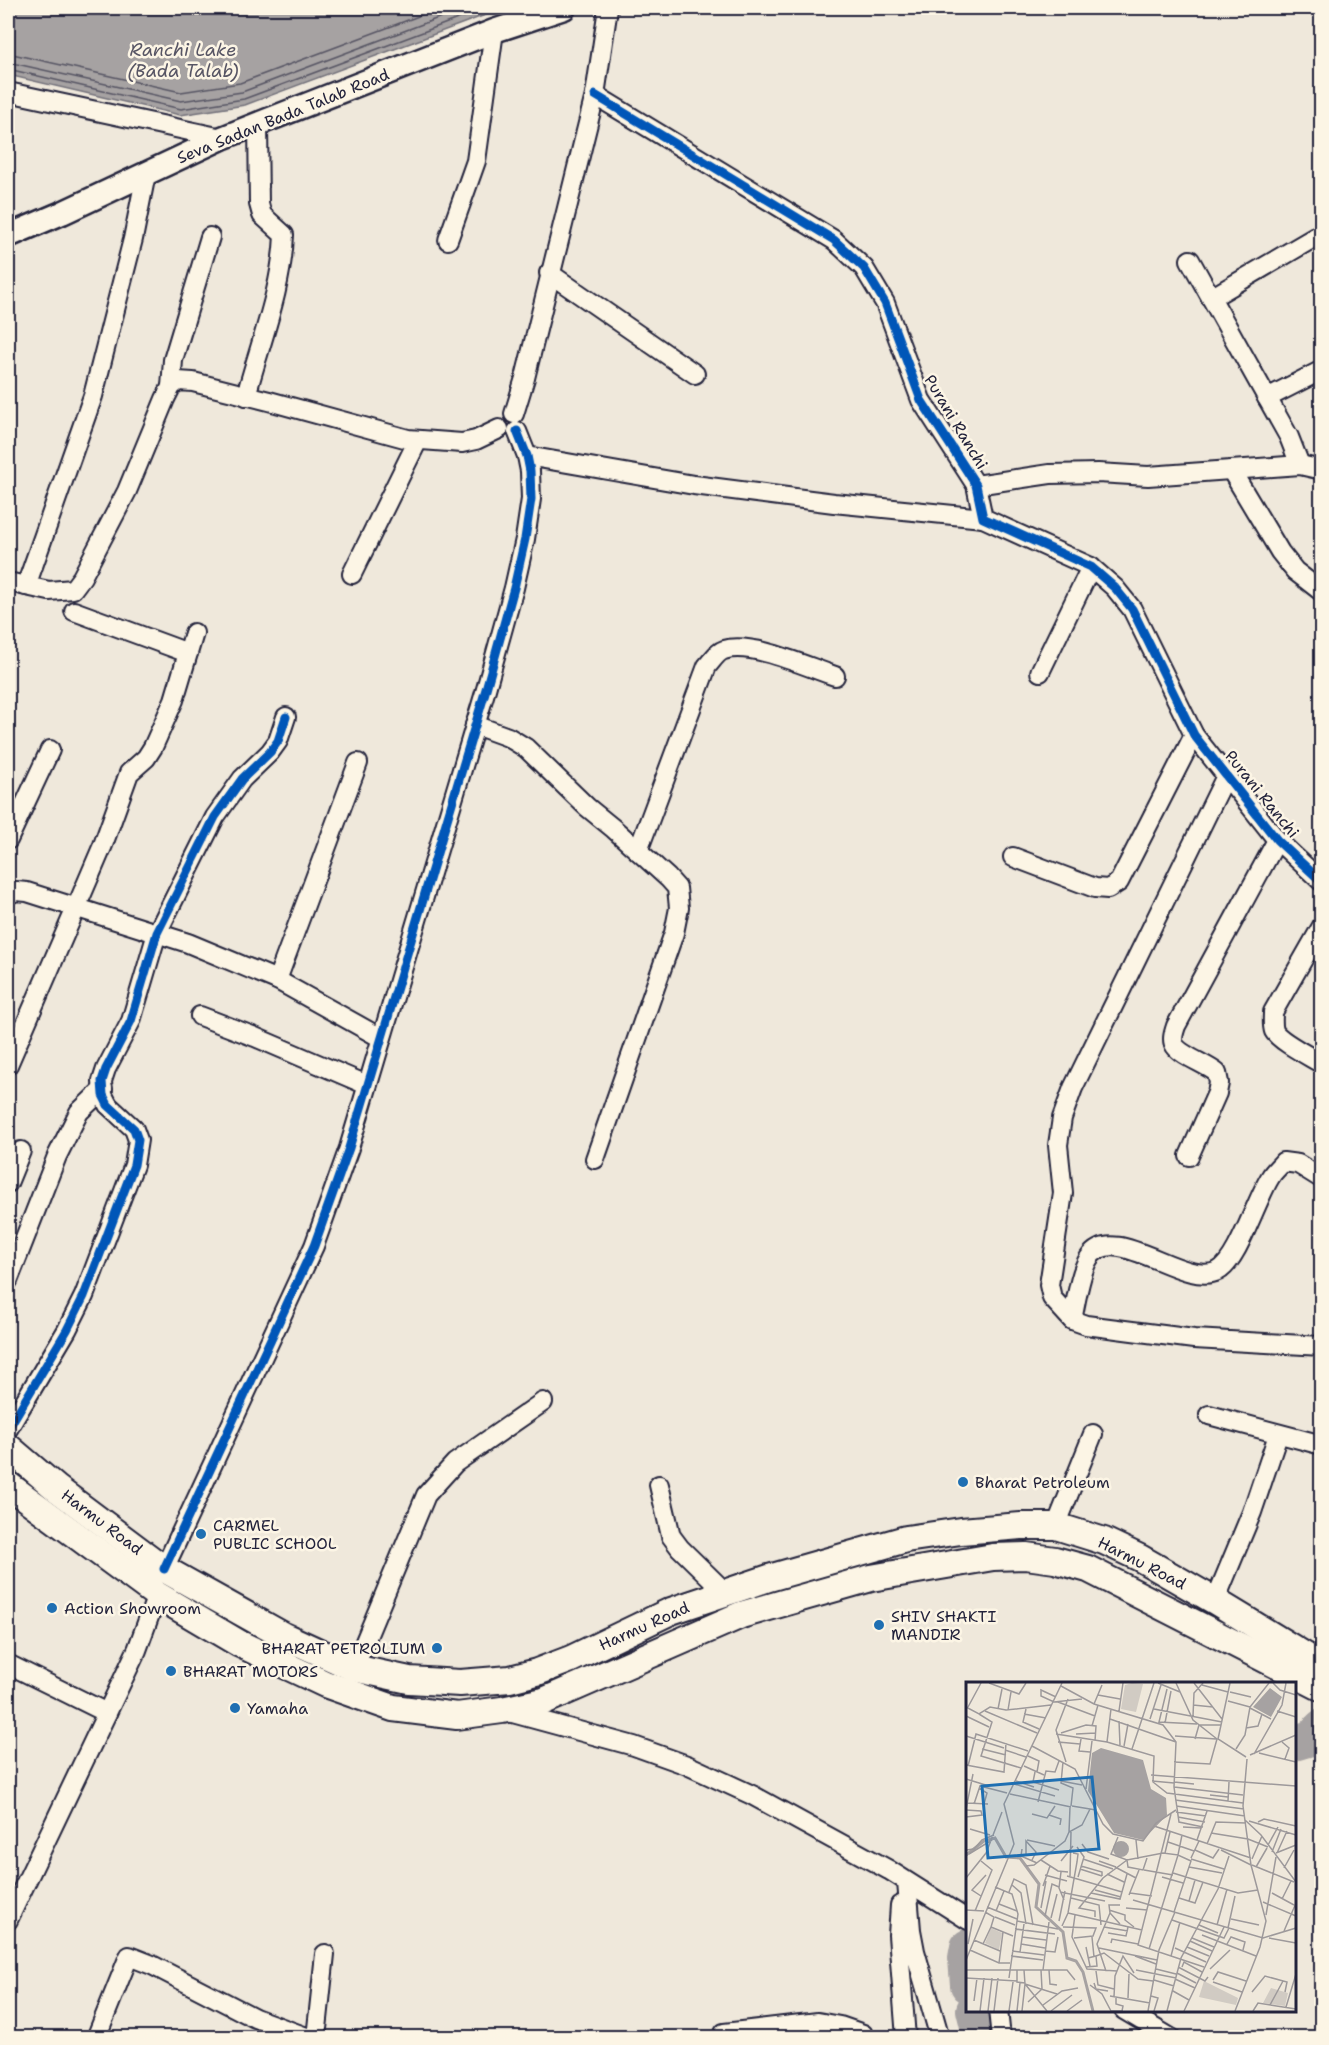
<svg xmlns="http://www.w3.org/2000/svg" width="1329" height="2045" viewBox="0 0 1329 2045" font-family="'Shantell Sans',sans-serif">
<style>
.water{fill:#a6a2a2;stroke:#716f79;stroke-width:1.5}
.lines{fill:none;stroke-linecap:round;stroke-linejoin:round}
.shore{stroke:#575564;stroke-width:1.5}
.river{stroke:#a6a2a2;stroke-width:36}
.minor-casing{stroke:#22223b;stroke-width:22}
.tertiary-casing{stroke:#22223b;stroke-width:27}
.secondary-casing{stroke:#22223b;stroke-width:30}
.minor{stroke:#fcf5e5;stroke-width:18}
.tertiary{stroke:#fcf5e5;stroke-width:22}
.secondary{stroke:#fcf5e5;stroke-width:26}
.cycleway-casing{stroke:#fcf5e5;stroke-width:13}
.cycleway{stroke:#0057b8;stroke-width:9}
.poi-dot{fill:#1f6fb2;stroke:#fcf5e5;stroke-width:2}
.labels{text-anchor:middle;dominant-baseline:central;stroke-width:5;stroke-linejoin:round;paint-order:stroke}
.street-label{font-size:16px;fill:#22223b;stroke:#fcf5e5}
.poi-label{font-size:16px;fill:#22223b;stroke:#fcf5e5;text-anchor:start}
.water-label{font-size:18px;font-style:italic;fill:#575564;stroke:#fcf5e5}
.inset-river{fill:none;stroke:#a6a2a2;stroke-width:3}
.inset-road{fill:none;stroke:#9d999b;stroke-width:1.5}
.view{fill:#1f6fb2;fill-opacity:0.15;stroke:#1f6fb2;stroke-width:3}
.inset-edge{fill:none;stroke:#22223b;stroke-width:3}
</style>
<rect width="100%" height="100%" fill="#efe8db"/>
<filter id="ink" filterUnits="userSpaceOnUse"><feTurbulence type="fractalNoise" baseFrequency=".0167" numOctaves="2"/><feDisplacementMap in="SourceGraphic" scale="12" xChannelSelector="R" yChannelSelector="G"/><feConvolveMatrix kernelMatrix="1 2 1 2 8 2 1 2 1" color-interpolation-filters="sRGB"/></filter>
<g filter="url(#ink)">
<polygon class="water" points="8,8 504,8 245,105 180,115 8,75"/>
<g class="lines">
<g class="shore">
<polyline points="8,53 181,92 240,83 440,8"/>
<polyline points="8,62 181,101 242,92 465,8"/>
<polyline points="8,69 181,109 244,99 487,8"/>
</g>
<g class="river">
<polyline points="1294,1743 1311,1738 1322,1727"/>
<polyline points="968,1947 966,1958 968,1985"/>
<polyline points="974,2010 981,2038"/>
</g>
<g class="minor-casing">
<g id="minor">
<polyline points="8,92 222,138"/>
<polyline points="595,95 834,240 864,268 885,303 921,400 976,485 983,518 1091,567 1115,588 1132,609 1194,735 1277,840 1322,882"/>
<polyline points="448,240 476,161 494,31"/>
<polyline points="1190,260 1289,437 1300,465"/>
<polyline points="549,273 695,374"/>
<polyline points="1211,298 1322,233"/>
<polyline points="171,387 173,360 210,237"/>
<path d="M246,396C260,343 282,289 284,235L262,215L259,204L258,124"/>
<polyline points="1267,398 1322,370"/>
<polyline points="514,414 525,378 595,95 608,8"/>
<polyline points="527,456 694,485 834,503 983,518"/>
<polyline points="1231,470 1280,552 1295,571 1322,592"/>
<polyline points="976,485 1050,474 1098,473 1148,476 1300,465 1322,470"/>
<polyline points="352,574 418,440"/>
<polyline points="8,582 49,591 73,589 82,577 127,491 165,399 171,387 178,381 193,382 269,401 408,439 462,443 476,440 499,429"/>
<polyline points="26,586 93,396 133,239 146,174"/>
<polyline points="74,611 188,653"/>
<polyline points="1040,672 1091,567"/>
<polyline points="475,725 508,737 526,748 587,807 614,829 668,878 677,888 679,908 674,933 595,1159"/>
<polyline points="8,840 50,750"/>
<path d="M638,851L707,666C712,661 717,652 724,650C752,641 807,667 835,676"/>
<polyline points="1013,857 1095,888 1108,889 1119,882 1194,735"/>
<polyline points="8,895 16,891 27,892 188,943 277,980 381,1038"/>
<path d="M1322,926L1273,1012C1273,1018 1272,1025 1274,1031C1279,1041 1311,1057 1322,1064"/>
<polyline points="277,980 358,763"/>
<polyline points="200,1016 255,1037 367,1085"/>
<polyline points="8,1065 76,908 103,845 129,773 146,758 153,747 174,700 194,633"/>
<path d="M1189,1156L1217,1093L1219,1083L1217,1073C1206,1064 1182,1056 1175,1046C1171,1040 1174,1032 1176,1026L1277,840"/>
<path d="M1322,1179L1298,1164L1283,1162C1279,1167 1274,1171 1271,1176C1257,1197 1238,1261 1218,1271C1183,1288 1114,1220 1089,1258C1080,1272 1076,1302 1072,1320L1086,1325L1194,1339L1322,1346"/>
<polyline points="8,1183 21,1151"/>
<polyline points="8,1281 57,1156 79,1112 103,1089"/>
<polyline points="1072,1320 1052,1298 1049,1285 1063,1193 1058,1145 1062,1118 1073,1088 1226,776"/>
<polyline points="1209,1415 1322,1445"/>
<polyline points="8,1429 67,1330 84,1296 134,1165 138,1140 134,1129 108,1105 103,1095 102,1081 106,1069 131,1021 157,933 215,817 242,779 270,752 278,741 286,717"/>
<polyline points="659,1485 671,1536 680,1548 725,1592"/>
<polyline points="1056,1526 1093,1434"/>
<polyline points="164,1569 314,1246 349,1148 486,689 514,588 525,539 531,499 530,471 527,456 517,431"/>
<polyline points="1215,1601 1252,1512 1278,1435"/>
<polyline points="8,1664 107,1713"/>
<polyline points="354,1668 426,1495 455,1463 543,1402"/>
<polyline points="505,1711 634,1746 687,1765 752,1795 889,1870 968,1920"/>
<polyline points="907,1882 911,1930 915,1951 940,2038"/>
<polyline points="900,1905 898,1935 906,2038"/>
<polyline points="8,1920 137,1650 157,1595"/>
<polyline points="998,2010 1001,2038"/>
<polyline points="1124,2010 1171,2038"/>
<polyline points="724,2033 818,2022 840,2026 863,2034"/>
<polyline points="96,2038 129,1956 152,1965 255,2018 309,2038"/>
<polyline points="316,2038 325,1954"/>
</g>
</g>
<g class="tertiary-casing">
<polyline id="tertiary" points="8,236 62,213 222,138 494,31 564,8"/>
</g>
<g class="secondary-casing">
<g id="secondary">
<polyline points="8,1447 56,1488 164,1569 284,1636 354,1668 409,1680 460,1683 510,1679 537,1672 571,1659 671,1611 769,1578 906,1539 961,1531 1021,1526 1056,1526 1104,1541 1140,1558 1215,1601 1322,1666"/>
<polyline points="8,1485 157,1595 240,1644 325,1684 393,1708 457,1716 502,1710 544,1701 741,1615 871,1578 993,1557 1026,1556 1055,1560 1088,1569 1322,1688"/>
</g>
</g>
<use href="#minor" class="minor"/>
<use href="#tertiary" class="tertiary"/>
<use href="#secondary" class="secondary"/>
<g class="cycleway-casing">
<g id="cycleway">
<polyline points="595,95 834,240 864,268 885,303 921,400 976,485 983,518 1091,567 1115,588 1132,609 1194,735 1277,840 1322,882"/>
<polyline points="8,1429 67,1330 84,1296 134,1165 138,1140 134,1129 108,1105 103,1095 102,1081 106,1069 131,1021 157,933 215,817 242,779 270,752 278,741 286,717"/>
<polyline points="164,1569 314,1246 349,1148 486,689 514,588 525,539 531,499 530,471 527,456 517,431"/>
</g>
</g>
<use href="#cycleway" class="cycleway"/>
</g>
</g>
<g class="poi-dot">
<circle cx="963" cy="1482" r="6"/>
<circle cx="201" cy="1534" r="6"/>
<circle cx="52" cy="1608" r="6"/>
<circle cx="879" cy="1625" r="6"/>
<circle cx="437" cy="1648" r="6"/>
<circle cx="171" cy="1671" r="6"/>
<circle cx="235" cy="1708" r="6"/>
</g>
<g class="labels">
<g class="street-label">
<text transform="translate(283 116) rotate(-22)">Seva Sadan Bada Talab Road</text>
<text transform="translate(956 422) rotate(59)">Purani Ranchi</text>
<text transform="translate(1262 794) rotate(51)">Purani Ranchi</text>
<text transform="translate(102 1522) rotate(37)">Harmu Road</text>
<text transform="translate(1142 1563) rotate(27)">Harmu Road</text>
<text transform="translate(644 1626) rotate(-24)">Harmu Road</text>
</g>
<g class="poi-label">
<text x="975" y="1482">Bharat Petroleum</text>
<text x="213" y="1525">CARMEL<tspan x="213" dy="18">PUBLIC SCHOOL</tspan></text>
<text x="64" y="1608">Action Showroom</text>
<text x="891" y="1616">SHIV SHAKTI<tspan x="891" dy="18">MANDIR</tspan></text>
<text x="425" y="1648" text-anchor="end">BHARAT PETROLIUM</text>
<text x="183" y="1671">BHARAT MOTORS</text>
<text x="247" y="1708">Yamaha</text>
</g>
<g class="water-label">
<text x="183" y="50">Ranchi Lake<tspan x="183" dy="21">(Bada Talab)</tspan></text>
</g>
</g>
<g transform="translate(966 1682)">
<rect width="330" height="330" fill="#efe8db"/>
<path d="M166,1L177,2L170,30L155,27L159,3ZM25,246L36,251L33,268L19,261ZM238,299L272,316L270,323L233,315ZM305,306L322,311L319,324L297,321Z" fill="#d1cbc3"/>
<path d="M304,6L316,15L305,35L287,25ZM135,66L177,78L185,107L200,116L201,133L177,158L148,151L122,109L126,71ZM147 167a8 8 0 1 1 16 0a8 8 0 1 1-16 0Z" fill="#a6a2a2"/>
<path class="inset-river" d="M0,173L18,159L29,156L40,175L54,176L73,202L70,225L97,250L101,276L110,279L117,290L127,329"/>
<path class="inset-road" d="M23,1L53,12L60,1M192,1L214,10M210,1L227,38L251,57M228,1L256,37M264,1L252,57L280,75M307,1L314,8L330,13M236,3L262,10M95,4L128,22L197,43L210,60L208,105L213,140L237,145M201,7L193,40L231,42M264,10L285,15M132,13L154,17M90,15L75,8V14L88,20L116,17M262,19L284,25M92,20L129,34M128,22L136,3M227,23L247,25M0,25L13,32L24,25L40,28L85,23M2,25L15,1M284,26L305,37M32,27L36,7M60,27L57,40L73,47M188,27L256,40M42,28L45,10M19,29L71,51M153,29L157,1M311,29L330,35M13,32L26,40L15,74L55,86M58,32L80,36M0,34L23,45M227,34L228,11L237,1M144,37L210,60M184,37L195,3M153,39L154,63M199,41L205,9M126,44L132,23M280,46L292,44L296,32M95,51L120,43L130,44L129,59M90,52L141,60L188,74L187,100L201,111L277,121M110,52L130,51M0,54L38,66M209,54L250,57M115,57L113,69L124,70M229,57L233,43H255M92,60L114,62M141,60L145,27M316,60L323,66L319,77M66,64L109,87L137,142L147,152L177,159L190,141L210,128M158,64L162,42M16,67L40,73M166,67L188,1M270,67L279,53L284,25L303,1M39,68L60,75M293,71L330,80M288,72L316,23L320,1M284,73L330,53M62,74L73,79L71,90M97,80L95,101L107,106L105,124M100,80L90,48L102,17M208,80L244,82L251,57M0,83L38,90L40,61M2,84L10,52L62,69M58,84L78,93M69,90L67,100L93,108M185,93L330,104M0,97L23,104M50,99L68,105M95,99L116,103M186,99L208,101M208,100L228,102M48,102L89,114M208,105L277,113M13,106L21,111L18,122M120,107L126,59M44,112L105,125M244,113L262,115M209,118L278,127M262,119L263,100M72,120L80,89L89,90L93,79M1,121L22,122M8,122L14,104L41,111M106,124L130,128M210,124L279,134M0,127L7,92M0,128L15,129L16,133L0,135M210,130L240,134M66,132L81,136L89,124M205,132L172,263L238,285M83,133L95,137L94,143M212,135L239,140M279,138L295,153L330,200M283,139L330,153M292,140L298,137L330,144M188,144L285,176M217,145L235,146M4,147L24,153M103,150L104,125M245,151L282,157L302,165M152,155L145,172L161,178L197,171L212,173L216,153M61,158L89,164M170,158L172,177M231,158L241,129M202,160L228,169M116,162L122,170L143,177M241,162L250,140L280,141M302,163L312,145M111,165L118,175L112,195M56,167L55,174L71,181M0,168L8,167L16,158L28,153M229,168L247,176L253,167M255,168L285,183M306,170L315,147M199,171L204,150M310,171L330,163M311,171L321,149M3,172L26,158M60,174V159L70,170L66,178M225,176L233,159M117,177L147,187M225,177L258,187M286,177L296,154M75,178L92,189L102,190M95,179L107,164M133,179L150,185M286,183L328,200M60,184L68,183L99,159L103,150L116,143L124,127M115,184L136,190V194M149,185L170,196M223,185L256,191M290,185L301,166M318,186L328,168M114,187L136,194M178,188L207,193M95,190L93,206L98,218M207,191L272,211L292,208M141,192L158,200M79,193L101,199M101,194L156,210M104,194L105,150M196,195L217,201M0,196L20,171L36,130M46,203L55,211L60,242M77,204L84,184M29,205L46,212L52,232L43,296M129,208L155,215M43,210L48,197L60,203L67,243M94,210L139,219M125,211L154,217L161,192M164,211L186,214M306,211L328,223M163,213L173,188M15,214L6,208L20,193M105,216L133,223L135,243M213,216L229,221L237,200M316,217L325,199M167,218L297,256L330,246M223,219L229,198M297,220L330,234M33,222L51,229M154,223H143L144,231L154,242M21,225L51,237M75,226L80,199M160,226L181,228M0,228L18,229M143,228L159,233V238L168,245M9,229L26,188L15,179M30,229L38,209M19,230L28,235L25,245L47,254M102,231L176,248M109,233L106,255L121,287L151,289M300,233L310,175M79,234L86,202L93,205M29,235L49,243M129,235V229L113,226L137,196L161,178L162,185L177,188L181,176M85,236L91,212M265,237L293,243M206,238L258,256L263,246M51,239L92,247M93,239L99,209M233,243L252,251M251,243L261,207M96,244L102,231L111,180L112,172L107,171M97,245L130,246L127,254L108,256M138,245L162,249M262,246L269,214M49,247L89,252M318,249L330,221M142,251L160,254L162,245M236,253L290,274M56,255L80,258M126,255L128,275M226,256L248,265M303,256L330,261M8,258L34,269M224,259L246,269M145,261L146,257L172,262M2,262L7,237M17,262L25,245M55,262L79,266M261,262L265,255L279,260L277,268M120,265L124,284M221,265L243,274M133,266L191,278M209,266L240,280M183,267L212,173L225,179L208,230M4,268L33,281H44M46,269L78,273M79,269L89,270L92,255M54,270L58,242M45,274L77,278M130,274L138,271L172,297L187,299M169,274L190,282M205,274L214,240M0,278L48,162L38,122L96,1M33,281L37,250M120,285L131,284L130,274L122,276M212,285L239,299L242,295M216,285L218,280L236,290M190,287L210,292M244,287L264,268M0,288H58L59,302L81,329M51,288V300L59,301M58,288H101L109,298M77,288L83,240M83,288L84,302L91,303M170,288L210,296M130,289L132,303L148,307M140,289L131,262L144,231M211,291L230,301M0,296L51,299M209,297L229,306M188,298L208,304M247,298L252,290L280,299M247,300L276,310M128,301L130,307L142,309M124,303L136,312L145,329H157M207,309L223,318M286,310L299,294L321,300L319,310M144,314L184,321M185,314L192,316L188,329M148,315L149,294L157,274L168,291M150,316V322L157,324L156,329M162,316L163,292M8,319L11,296M62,320L76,307L75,288M77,323L96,309L112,306M304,323L317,299M320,325L330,292M14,329L18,296M22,329L26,296M28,329L32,296M43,329L47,300M51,329L54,301M56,329L59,302L91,312M85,329L106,313M101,329L116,318M182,329L193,268L209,230M201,329L215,276L252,207L263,174M218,329L258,245M269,329L294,265L300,239L285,183L277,124L281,77M287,329L292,321L330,327"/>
<path class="view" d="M126,95L133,167L22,176L16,104Z"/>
<rect width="330" height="330" class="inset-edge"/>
</g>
<rect width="1329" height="2045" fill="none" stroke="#fcf5e5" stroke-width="30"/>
<rect x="15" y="15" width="1299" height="2015" fill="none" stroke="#22223b" stroke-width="2" filter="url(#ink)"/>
</svg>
